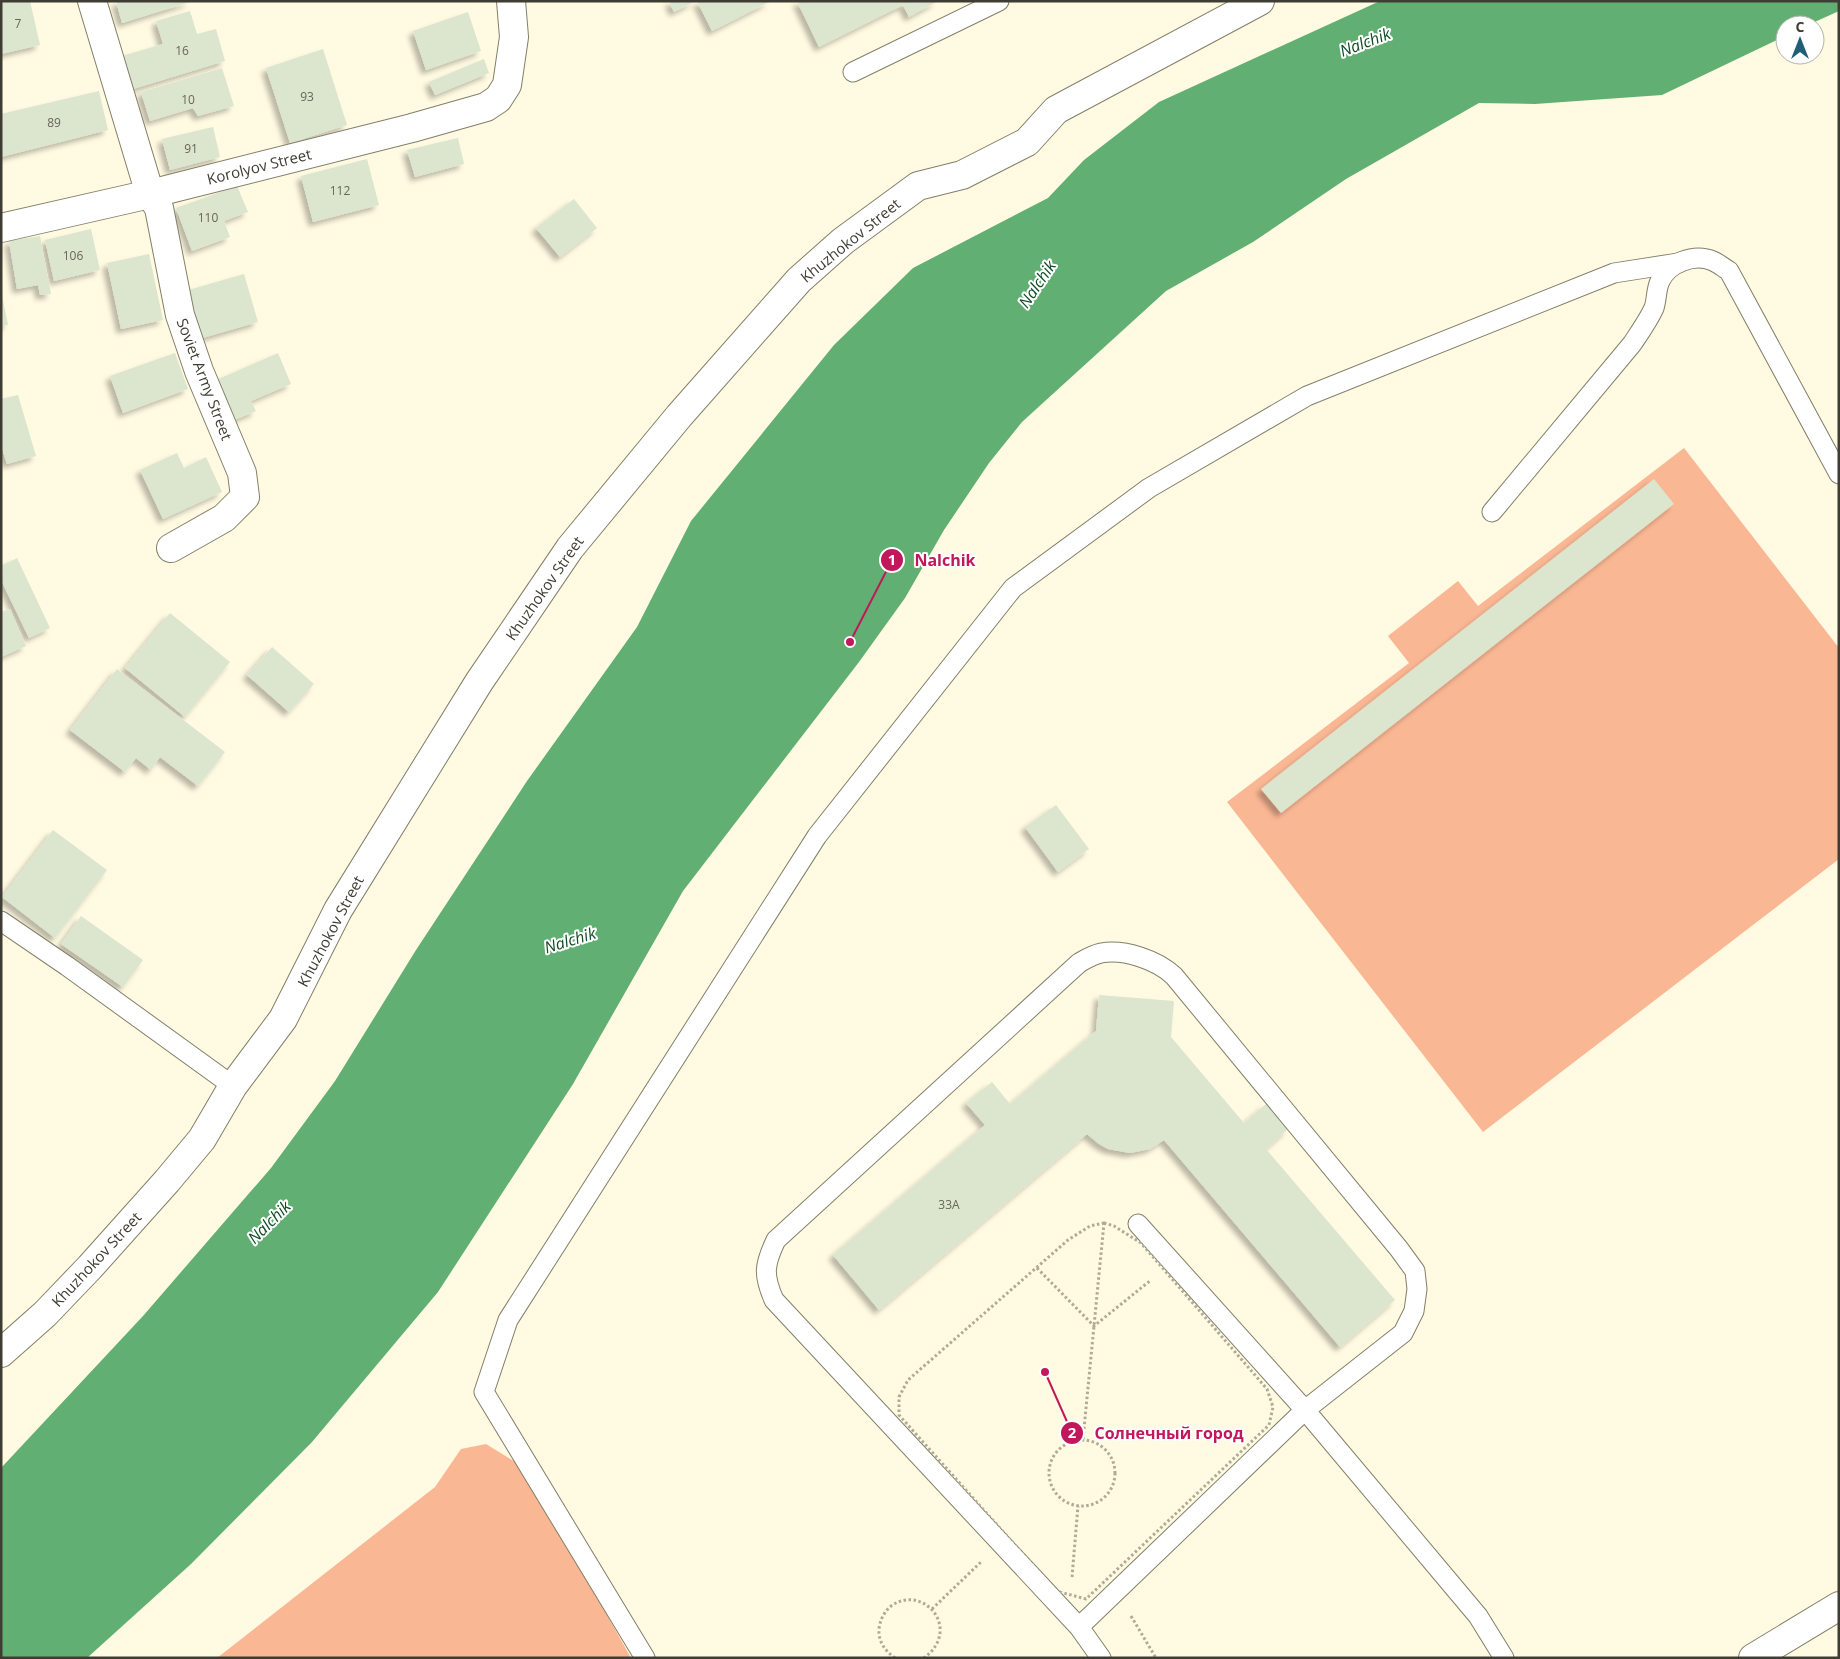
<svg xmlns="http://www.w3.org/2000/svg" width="1840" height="1659" viewBox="0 0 1840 1659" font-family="'Open Sans',sans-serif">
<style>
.green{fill:#fab794}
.water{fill:#62af73}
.building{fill:#dce5ce;filter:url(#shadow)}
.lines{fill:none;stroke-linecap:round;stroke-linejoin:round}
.lane-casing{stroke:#837f69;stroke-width:21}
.street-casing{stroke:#837f69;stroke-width:30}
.secondary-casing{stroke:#837f69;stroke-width:30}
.path{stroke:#aeab98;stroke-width:3;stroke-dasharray:2.5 2.5;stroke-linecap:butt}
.lane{stroke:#fff;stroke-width:19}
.street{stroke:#fff;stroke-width:28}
.secondary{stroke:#fff;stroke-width:28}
.labels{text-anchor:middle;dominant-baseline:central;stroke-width:4;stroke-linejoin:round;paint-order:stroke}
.number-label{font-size:12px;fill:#66665a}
.street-label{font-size:15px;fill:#3e3c33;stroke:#fff}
.water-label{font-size:16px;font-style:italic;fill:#124b24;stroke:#fff}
.leader{fill:none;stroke:#c2185b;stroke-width:2}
.callout-dot{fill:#c2185b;stroke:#fff;stroke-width:2}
.mark-label{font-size:15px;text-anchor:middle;font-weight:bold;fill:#fff}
.callout-label{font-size:16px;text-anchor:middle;font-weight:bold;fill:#c2185b;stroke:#fff;stroke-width:4;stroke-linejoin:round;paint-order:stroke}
</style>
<defs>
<filter id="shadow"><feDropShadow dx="-4.5" dy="4.5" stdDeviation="2.5" flood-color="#0004"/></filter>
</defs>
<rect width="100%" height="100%" fill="#fffae1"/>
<g class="green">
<polygon points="1684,448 1839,648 1839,859 1483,1132 1227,802 1409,663 1388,636 1458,581 1478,606"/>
<polygon points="486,1444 525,1468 631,1658 217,1658 435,1487 461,1449"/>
</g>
<polygon class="water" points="1380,1 1839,1 1839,11 1808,25 1785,25 1785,36 1662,95 1535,104 1479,103 1346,179 1253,242 1166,291 1022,422 989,463 944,530 905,598 859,662 683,891 573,1084 438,1292 312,1442 191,1564 87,1658 1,1658 1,1468 143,1316 271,1168 335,1081 416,950 527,781 637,627 691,521 834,345 913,268 1048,198 1084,160 1159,102"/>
<g class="building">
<polygon points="1,1 30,1 40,45 1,54"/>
<polygon points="116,1 190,1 190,2 122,23"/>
<polygon points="669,1 696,1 674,12"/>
<polygon points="697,1 771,1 712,31"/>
<polygon points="797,1 938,1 909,17 903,5 819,47"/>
<polygon points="190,11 197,34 216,29 225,61 133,89 122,56 163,44 156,21"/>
<polygon points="468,12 481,51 426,70 413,31"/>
<polygon points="323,49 347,125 290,143 266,68"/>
<polygon points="484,59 489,73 435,95 429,82"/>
<polygon points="222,68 234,106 198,116 193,108 150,121 141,92"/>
<polygon points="99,91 108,130 1,157 1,114"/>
<polygon points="213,127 220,157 170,170 162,139"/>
<polygon points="458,138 464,164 415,177 407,150"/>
<polygon points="367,159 379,205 313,222 301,176"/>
<polygon points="237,186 248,212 224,221 230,237 192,251 176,208"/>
<polygon points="574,199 597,228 560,257 536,228"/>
<polygon points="91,229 100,270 54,281 45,240"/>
<polygon points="40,236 51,294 40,295 38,285 17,289 9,241"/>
<polygon points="149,254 163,320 121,329 107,263"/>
<polygon points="244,274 258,322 199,339 185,291"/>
<polygon points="1,290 8,325 1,326"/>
<polygon points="175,353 188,389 123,413 110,376"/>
<polygon points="278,353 291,384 251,401 256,411 232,421 214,381"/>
<polygon points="18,395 36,456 7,464 1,445 1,399"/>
<polygon points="177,453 184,468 206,457 222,492 163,519 140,470"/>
<polygon points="1654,479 1674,504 1281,813 1261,789"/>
<polygon points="17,558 50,628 29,638 1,580 1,566"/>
<polygon points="10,609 26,646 1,657 1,612"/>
<polygon points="170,613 230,662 185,717 125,668"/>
<polygon points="272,647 314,684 289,712 247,675"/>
<polygon points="117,669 225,752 198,786 160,757 151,770 136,758 125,772 70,730"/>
<polygon points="1056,805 1089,849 1058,872 1025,827"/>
<polygon points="53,830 107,870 55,938 2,897"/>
<polygon points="81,916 143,960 123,987 61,944"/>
<polygon points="1099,995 1174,1001 1171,1037 1244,1123 1266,1104 1288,1129 1266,1149 1395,1300 1340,1347 1164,1140 1150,1149 1130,1153 1108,1149 1099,1144 1087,1134 879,1310 833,1255 985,1125 966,1103 992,1082 1010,1104 1096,1031"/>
</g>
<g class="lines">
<g class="lane-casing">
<g id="lane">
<polyline points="853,72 999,1"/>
<path d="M1492,512L1632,344C1640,332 1648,321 1654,308C1657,299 1656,289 1660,281C1668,263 1694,253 1713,261C1718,263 1724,268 1729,271L1839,474"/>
<polyline points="1,921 67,966 233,1086"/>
<polyline points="1138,1224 1305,1410 1478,1616 1504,1658"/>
<path d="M1079,1627L1305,1410L1403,1333L1414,1311L1417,1289L1415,1271L1399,1249L1174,976C1157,960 1125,949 1101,953C1092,955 1086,959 1079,963L776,1240C764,1265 763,1275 774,1300L1079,1627L1101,1658"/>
<polyline points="645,1658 484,1392 508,1320 817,836 1013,588 1149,488 1307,396 1614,273 1678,263"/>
</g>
</g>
<g class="street-casing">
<g id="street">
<polyline points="92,1 150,194 159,208 180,315 199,371 242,473 245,497 224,518 171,548"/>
<polyline points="1,228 150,194 412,128 486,107 498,99 507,85 514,37 511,1"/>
<polyline points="1,1353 45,1314 90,1267 167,1181 202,1139 233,1086 283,1019 338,910 479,682 570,548 679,416 799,280 843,241 918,186 962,175 1027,142 1056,110 1260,1"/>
</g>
</g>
<g class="secondary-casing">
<polyline id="secondary" points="1753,1658 1839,1606"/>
</g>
<g class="path">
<polygon points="1104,1223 1114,1226 1141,1243 1267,1389 1273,1407 1269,1425 1086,1599 1056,1591 899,1415 899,1397 908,1380 1068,1240 1090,1226"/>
<polyline points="1037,1268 1094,1326 1151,1280"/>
<polyline points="1083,1439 1104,1223"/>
<circle cx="1082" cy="1473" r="33"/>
<polyline points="1072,1577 1078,1506"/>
<polyline points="932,1609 982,1561"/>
<polyline points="1131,1616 1156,1658"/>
<path d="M895,1658C885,1651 878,1641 879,1629C880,1620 884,1612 891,1606C923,1583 963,1629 924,1658"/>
</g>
<use href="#lane" class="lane"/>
<use href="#street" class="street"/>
<use href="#secondary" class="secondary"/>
</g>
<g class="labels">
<g class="number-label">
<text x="18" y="23">7</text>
<text x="182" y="50">16</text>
<text x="307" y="96">93</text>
<text x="188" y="99">10</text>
<text x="54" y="122">89</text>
<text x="191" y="148">91</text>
<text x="340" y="190">112</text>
<text x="208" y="217">110</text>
<text x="73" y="255">106</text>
<text x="949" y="1204">33А</text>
</g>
<g class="street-label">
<text transform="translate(259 166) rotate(-14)">Korolyov Street</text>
<text transform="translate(850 240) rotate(-39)">Khuzhokov Street</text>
<text transform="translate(205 379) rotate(69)">Soviet Army Street</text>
<text transform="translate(544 588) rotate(-55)">Khuzhokov Street</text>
<text transform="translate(330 931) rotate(-62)">Khuzhokov Street</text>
<text transform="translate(96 1259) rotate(-47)">Khuzhokov Street</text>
</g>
<g class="water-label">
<text transform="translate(1365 42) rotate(-21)">Nalchik</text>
<text transform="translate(1037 284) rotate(-56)">Nalchik</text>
<text transform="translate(570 940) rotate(-17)">Nalchik</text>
<text transform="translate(269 1222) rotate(-45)">Nalchik</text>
</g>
</g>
<path class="leader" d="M850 642L892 560M1045 1372L1072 1433"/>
<g class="callout-dot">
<circle cx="850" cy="642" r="5"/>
<circle cx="1045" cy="1372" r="5"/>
<circle cx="892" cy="560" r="12"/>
<circle cx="1072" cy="1433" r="12"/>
</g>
<g class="mark-label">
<text x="892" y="565">1</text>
<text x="1072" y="1438">2</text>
</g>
<g class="callout-label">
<text x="945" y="566">Nalchik</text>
<text x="1169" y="1439">Солнечный город</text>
</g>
<rect width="1840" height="1659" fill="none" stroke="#3e3c33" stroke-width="5"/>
<g transform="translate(1800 40)"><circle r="24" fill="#ffffff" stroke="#b2b1ad"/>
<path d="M0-4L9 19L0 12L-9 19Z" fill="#1f5e74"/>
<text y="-8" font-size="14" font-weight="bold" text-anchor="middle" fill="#3e3c33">С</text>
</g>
</svg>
